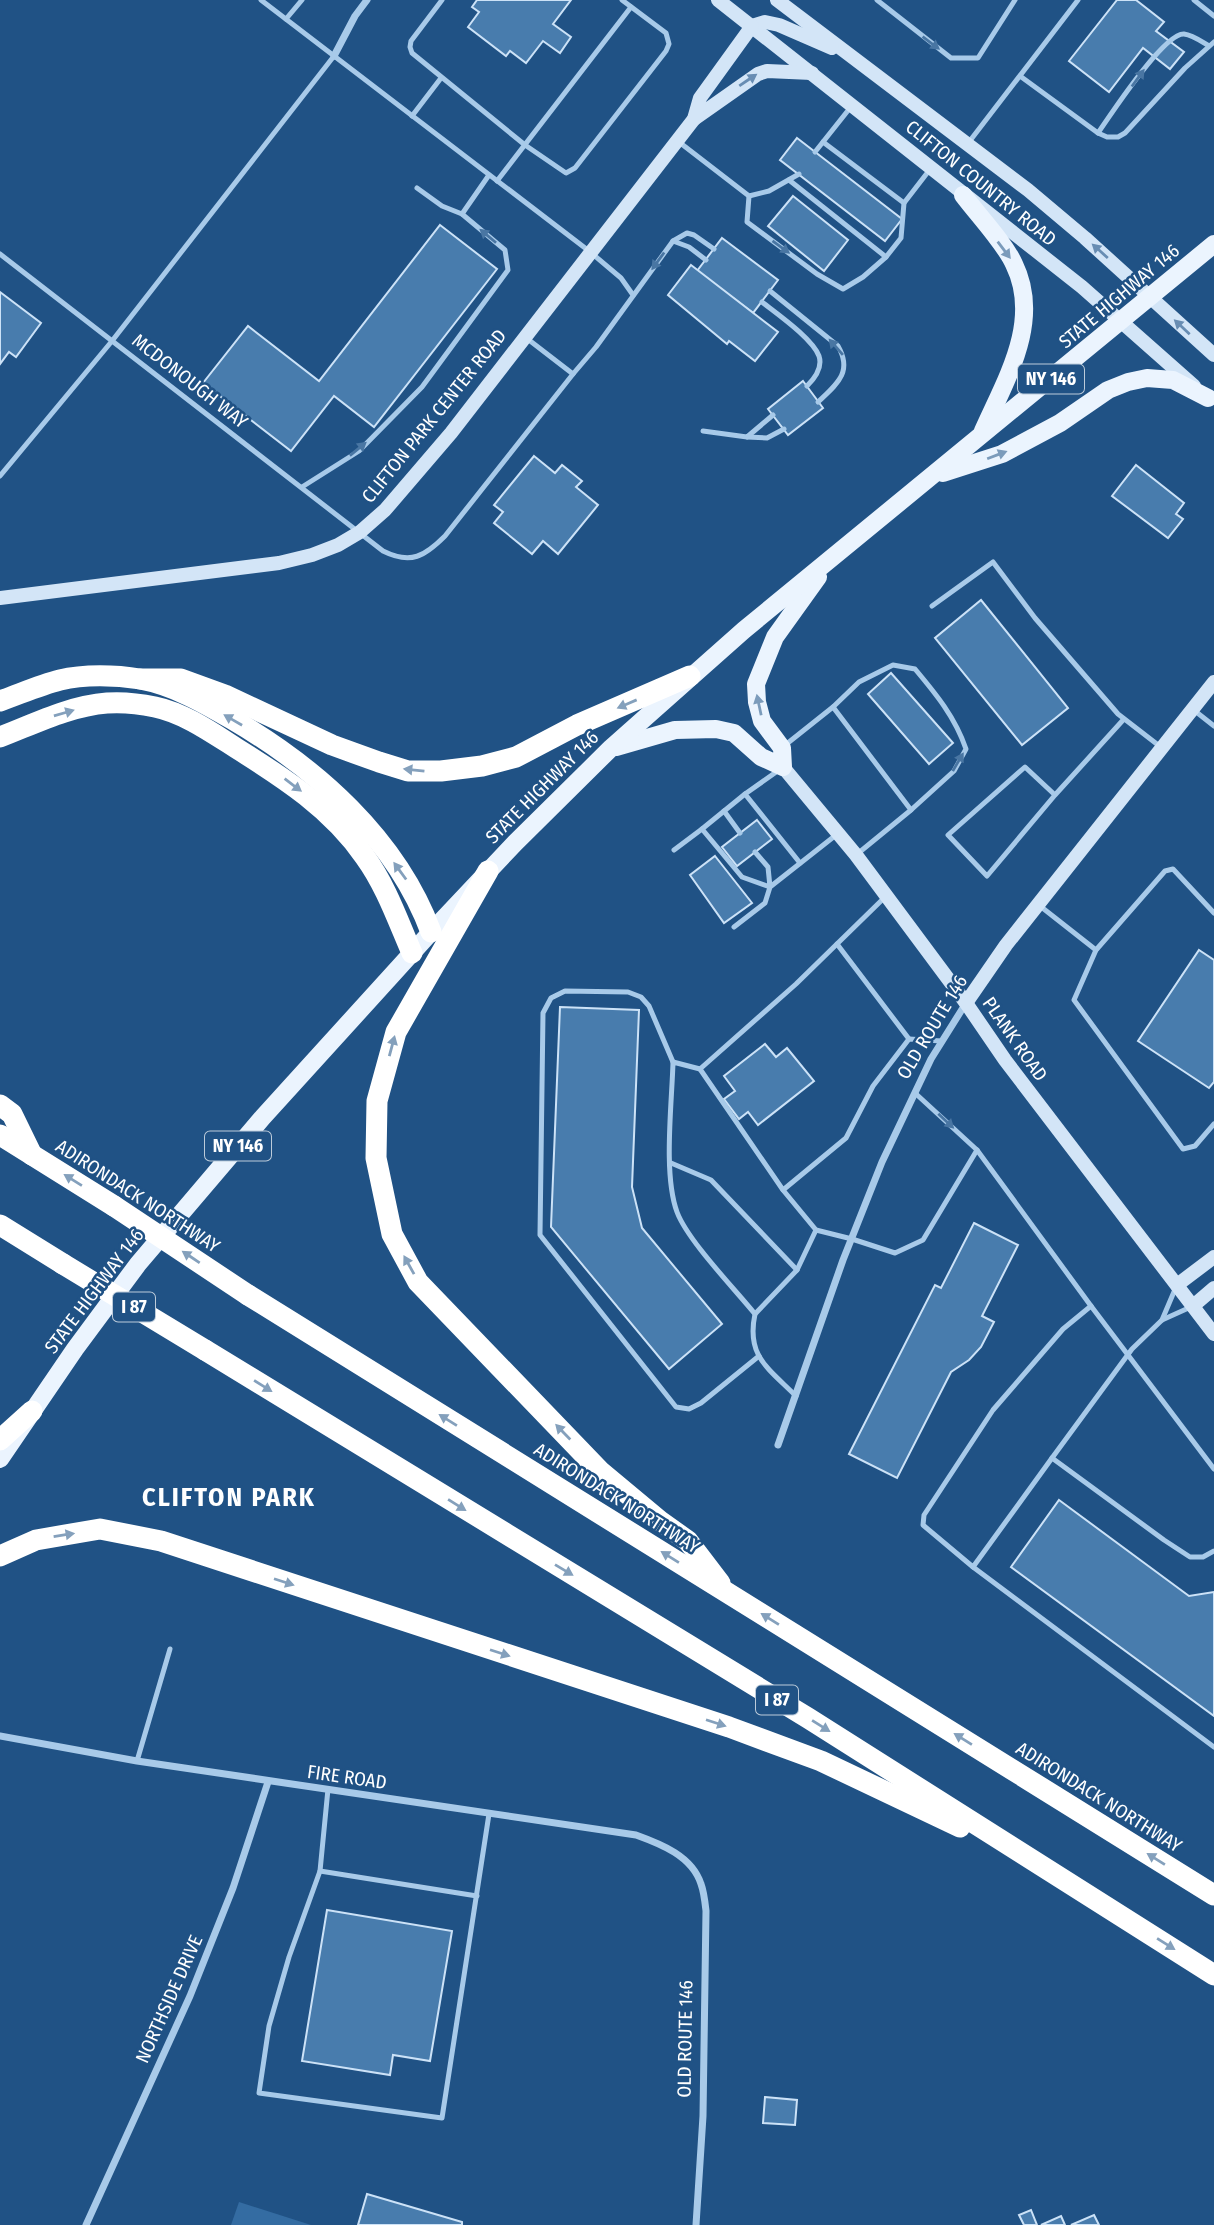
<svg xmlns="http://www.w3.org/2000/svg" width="1214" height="2225" viewBox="0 0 1214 2225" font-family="'Fira Sans Condensed',sans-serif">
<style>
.green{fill:#346ca2}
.building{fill:#487cad;stroke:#cce2f7;stroke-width:2}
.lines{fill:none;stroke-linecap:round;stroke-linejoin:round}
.lane{stroke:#a8cae9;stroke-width:5}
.street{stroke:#a8cae9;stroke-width:7}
.secondary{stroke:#d3e5f7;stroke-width:14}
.primary{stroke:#ebf4fe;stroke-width:18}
.highway{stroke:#fff;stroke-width:21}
.highway-bridge{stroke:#fff;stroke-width:21}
.oneway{fill:#4976a3}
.oneway2{fill:#688db3}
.oneway3{fill:#7b9bbb}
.oneway4{fill:#84a0bc}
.labels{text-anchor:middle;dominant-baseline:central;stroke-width:5;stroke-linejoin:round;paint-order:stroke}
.shield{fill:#205285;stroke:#bccbda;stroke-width:2}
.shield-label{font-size:18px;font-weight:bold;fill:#fff}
.street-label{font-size:19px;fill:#fff;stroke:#205285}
.district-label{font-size:26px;font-weight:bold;letter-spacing:2px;fill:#fff;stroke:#205285}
</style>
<rect width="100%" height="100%" fill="#205285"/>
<polygon class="green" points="239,2202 311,2225 231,2225"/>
<g class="building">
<polygon points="477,0 571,0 553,24 571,37 560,53 543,41 526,63 510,51 506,56 468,27 479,12 472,7"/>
<polygon points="1117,0 1136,0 1164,22 1156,31 1184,52 1170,69 1143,48 1109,92 1069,61"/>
<polygon points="797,138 902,219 885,241 780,160"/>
<polygon points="793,196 848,240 824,271 768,226"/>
<polygon points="440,225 497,269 374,427 334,396 291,451 203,383 248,326 319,381"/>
<polygon points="722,238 778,280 753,313 697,271"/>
<polygon points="691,265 778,332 755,361 729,341 727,344 668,295"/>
<polygon points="0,292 41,323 16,357 9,352 0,364"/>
<polygon points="803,381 823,408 788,435 768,409"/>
<polygon points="534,456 555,473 562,465 582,481 576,487 598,505 558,554 543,541 532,554 494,523 503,512 494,505"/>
<polygon points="1136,465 1184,503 1176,514 1183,519 1168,538 1112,496"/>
<polygon points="981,600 1068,708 1022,745 935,638"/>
<polygon points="891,673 953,743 929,764 868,694"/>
<polygon points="757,820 772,839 737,866 722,847"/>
<polygon points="715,856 752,903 724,923 690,875"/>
<polygon points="1199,950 1214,960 1214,1082 1209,1088 1138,1041"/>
<polygon points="560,1007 639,1010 632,1187 642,1228 722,1324 669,1369 551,1227"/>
<polygon points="765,1044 776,1057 787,1048 814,1081 758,1125 748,1112 739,1119 724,1099 735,1091 724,1076"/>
<polygon points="974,1223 1018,1245 982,1316 994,1322 981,1347 969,1360 951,1372 897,1478 849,1454 935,1285 941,1288"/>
<polygon points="1059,1500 1189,1596 1214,1592 1214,1716 1011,1567"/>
<polygon points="327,1910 452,1931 430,2061 393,2055 390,2075 302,2061"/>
<polygon points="765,2097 797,2100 795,2125 763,2123"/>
<polygon points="367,2194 462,2222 462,2225 358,2225"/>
<polygon points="1031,2210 1037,2225 1024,2225 1019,2215"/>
<polygon points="1094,2215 1099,2225 1071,2225"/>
<polygon points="1061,2216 1065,2225 1041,2225"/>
</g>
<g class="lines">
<g class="lane">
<polyline points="261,0 589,251 621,278 633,295"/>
<polyline points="442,0 411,41 410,47 412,53 525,145 566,173 575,168 666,51 669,44 666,33 622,0"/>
<polyline points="877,0 951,58 978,58 1015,0"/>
<polyline points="1194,0 1214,16"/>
<polyline points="286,19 302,0"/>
<polyline points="1020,76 1098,133 1107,137 1118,137 1125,133 1185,68 1214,42"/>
<polyline points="412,116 441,78"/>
<path d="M1098,133C1111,114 1164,33 1184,34C1193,35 1202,42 1209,46"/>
<polyline points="679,142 749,196 769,191 799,174"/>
<polyline points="823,142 904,203"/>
<polyline points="969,142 1078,0"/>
<polyline points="815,152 850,108"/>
<polyline points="789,180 886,257 901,238 904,203 931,168"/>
<polyline points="497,181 631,7"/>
<polyline points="749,196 747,222 817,274 843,289 863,277 886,257"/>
<polyline points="462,214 489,175"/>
<polyline points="673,241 687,233 694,235 714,249"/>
<path d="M0,254L383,551C411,565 425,556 445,536L573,374L525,337"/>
<path d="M770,291L838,346C853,372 837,384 818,402"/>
<path d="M762,302C777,314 812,338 819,356C823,368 814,379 807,386"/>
<polyline points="573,374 596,347 673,241 689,247 706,260"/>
<polyline points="703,431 747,437 773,415"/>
<polyline points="747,437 767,438 784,429"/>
<polyline points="0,476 112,341 334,56"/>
<polyline points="302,487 359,451 422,387 508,270 505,250 462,214 442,206 417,188"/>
<polyline points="932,606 993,562 1035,618 1118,714 1162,748"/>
<path d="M833,707L859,682L893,665L915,669C936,694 955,717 966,749L954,771L911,810"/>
<polyline points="1195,711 1214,726"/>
<polyline points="784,746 833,707 911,810 856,855"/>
<polyline points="779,770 745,794 800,863"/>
<polyline points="745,794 702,829 742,877 770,887 768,867 755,852"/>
<polyline points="1055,795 1025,767 948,835 987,876 1055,795 1124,719"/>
<polyline points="724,811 740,833"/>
<polyline points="674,850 702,829"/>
<polyline points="884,898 796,984 700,1069 783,1190 816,1230 852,1239 895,1253 923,1240 977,1150"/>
<polyline points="1040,906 1096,950"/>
<polyline points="1214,913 1173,869 1165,871 1096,950 1074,1000 1183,1149 1195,1146 1214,1124"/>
<polyline points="734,927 765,903 770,887 836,835"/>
<polyline points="837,944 909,1039"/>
<polyline points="673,1062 649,1006 641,997 628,992 565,991 551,998 543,1013 540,1235 676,1407 689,1409 701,1403 759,1356"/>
<path d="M700,1069L673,1062C672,1103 663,1174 677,1212C688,1241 734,1288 755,1314L797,1270L816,1230"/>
<polyline points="915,1093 977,1150 1091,1306"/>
<polyline points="671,1163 711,1180 797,1270"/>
<polyline points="783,1190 846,1138 873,1086 909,1039 942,1041"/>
<polyline points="1193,1306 1162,1320 1132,1349 1052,1458 1164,1540 1190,1557 1203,1557 1214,1551"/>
<path d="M755,1314C746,1356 768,1368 796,1396"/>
<polyline points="1162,1320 1176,1287"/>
<polyline points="1052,1458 973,1567 923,1525 924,1515 993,1410 1063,1329 1091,1306 1214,1469"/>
<polyline points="973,1567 1214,1747"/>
<polyline points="137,1761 170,1649"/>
<polyline points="328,1789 320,1871 289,1957 269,2026 259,2093 442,2118 489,1814"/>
<polyline points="320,1871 477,1896"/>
</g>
<g class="street">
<polyline points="334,56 355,16 367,0"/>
<polyline points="778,1445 843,1260 882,1162 931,1059 966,1003"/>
<path d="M0,1736L137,1761L636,1835C661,1844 692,1856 701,1884C704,1892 705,1902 706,1911L703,2116L696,2225"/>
<polyline points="86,2225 190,1996 233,1888 268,1782"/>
</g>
<g class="secondary">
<polyline points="718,0 1082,287 1194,386"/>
<polyline points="777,0 1028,190 1085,238 1214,355"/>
<polyline points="752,26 765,22 779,25 832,48"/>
<polyline points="694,119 758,74 767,71 812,73"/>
<polyline points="0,598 279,563 312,555 338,545 360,532 385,510 451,433 694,119 700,98 752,26"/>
<polyline points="783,767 856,855 966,1003 1005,1060 1214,1334"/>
<polyline points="966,1003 1006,945 1214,682"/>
<polyline points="1177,1285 1214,1257"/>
<polyline points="1193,1306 1214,1288"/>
</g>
<g class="primary">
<path d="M963,195C978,215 1004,242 1014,264C1042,321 1006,379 983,431"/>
<polyline points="943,473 1002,454 1060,423 1108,390 1128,382 1147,378 1173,380 1208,398"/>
<polyline points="616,747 675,730 716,729 734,733 761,757 783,767 782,748 762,721 757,702 756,684 775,637 818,577"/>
<polyline points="0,1459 75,1349 138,1264 263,1117 431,932 515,843 611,748 744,630 1214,244"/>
</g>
<g class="highway">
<polyline points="140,679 181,679 225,695 332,745 379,762 408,771 441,771 482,766 516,757 577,725 690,676"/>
<path d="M0,701C20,694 40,685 60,680C84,674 116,675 140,679C173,685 203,702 232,719C316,768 396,838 431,932"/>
<path d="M0,737C34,724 69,706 107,703C121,702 141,704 155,707C184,713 211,732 236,748C284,778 332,809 365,857C386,886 398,921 412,953"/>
<polyline points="488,871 396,1032 377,1101 376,1158 392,1234 418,1282 600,1471 660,1521 688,1541 720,1583"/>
<polyline points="0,1105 12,1114 32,1155"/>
<polyline points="0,1135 114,1206"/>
<polyline points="0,1225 63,1264"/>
<polyline points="248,1295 1214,1895"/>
<polyline points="205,1350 808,1718 1214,1975"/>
<polyline points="0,1440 32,1411"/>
<polyline points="0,1556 36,1540 100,1529 161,1541 729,1727 821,1761 960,1827"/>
</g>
<g class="highway-bridge">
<polyline points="114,1206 248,1295"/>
<polyline points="63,1264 205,1350"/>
</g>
</g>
<defs><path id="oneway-solid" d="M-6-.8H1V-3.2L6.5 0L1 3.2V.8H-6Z" transform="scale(1.75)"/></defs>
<g class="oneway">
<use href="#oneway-solid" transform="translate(931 43) rotate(37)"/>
<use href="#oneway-solid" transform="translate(1138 78) rotate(-54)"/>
<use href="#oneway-solid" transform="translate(488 236) rotate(-140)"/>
<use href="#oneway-solid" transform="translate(781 247) rotate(36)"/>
<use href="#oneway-solid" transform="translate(658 261) rotate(126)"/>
<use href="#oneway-solid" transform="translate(836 347) rotate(-131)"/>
<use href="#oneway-solid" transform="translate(358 449) rotate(-39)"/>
<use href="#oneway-solid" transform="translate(958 762) rotate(-60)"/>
<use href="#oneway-solid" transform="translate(946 1121) rotate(43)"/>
</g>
<g class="oneway2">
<use href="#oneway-solid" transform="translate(748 80) rotate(-34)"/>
<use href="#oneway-solid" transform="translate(1100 251) rotate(-138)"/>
<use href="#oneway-solid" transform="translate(1182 327) rotate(-137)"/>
</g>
<g class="oneway3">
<use href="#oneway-solid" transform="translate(1004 250) rotate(53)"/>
<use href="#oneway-solid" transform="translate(997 455) rotate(-21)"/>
<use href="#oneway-solid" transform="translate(759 705) rotate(-102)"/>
</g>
<g class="oneway4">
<use href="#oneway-solid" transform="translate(627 704) rotate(157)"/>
<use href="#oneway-solid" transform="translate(64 713) rotate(-16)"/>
<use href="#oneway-solid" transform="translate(233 720) rotate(-150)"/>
<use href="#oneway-solid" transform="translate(414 770) rotate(-174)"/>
<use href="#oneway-solid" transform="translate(293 785) rotate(37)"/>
<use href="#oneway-solid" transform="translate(400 871) rotate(-126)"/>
<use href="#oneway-solid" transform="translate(392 1046) rotate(-75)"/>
<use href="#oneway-solid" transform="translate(73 1180) rotate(-148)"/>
<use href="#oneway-solid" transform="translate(191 1257) rotate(-146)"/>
<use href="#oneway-solid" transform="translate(409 1265) rotate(-119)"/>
<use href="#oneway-solid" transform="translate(263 1386) rotate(32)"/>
<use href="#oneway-solid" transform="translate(448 1420) rotate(-148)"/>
<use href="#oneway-solid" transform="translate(563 1432) rotate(-134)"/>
<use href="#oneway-solid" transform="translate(457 1505) rotate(32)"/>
<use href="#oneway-solid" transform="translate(64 1535) rotate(-9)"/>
<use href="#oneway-solid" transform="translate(670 1557) rotate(-148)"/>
<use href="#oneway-solid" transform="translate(564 1570) rotate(31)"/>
<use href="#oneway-solid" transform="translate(284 1582) rotate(18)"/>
<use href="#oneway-solid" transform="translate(770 1619) rotate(-148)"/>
<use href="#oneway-solid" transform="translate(500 1653) rotate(18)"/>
<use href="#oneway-solid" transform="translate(716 1723) rotate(18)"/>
<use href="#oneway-solid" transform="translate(821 1726) rotate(32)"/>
<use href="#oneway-solid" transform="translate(963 1739) rotate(-148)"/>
<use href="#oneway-solid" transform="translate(1156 1859) rotate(-148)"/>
<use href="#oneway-solid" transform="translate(1166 1944) rotate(32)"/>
</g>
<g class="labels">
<g class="shield">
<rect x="1018" y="364.5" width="66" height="29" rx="5"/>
<rect x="205" y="1131.5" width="66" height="29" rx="5"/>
<rect x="113" y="1292.5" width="42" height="29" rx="5"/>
<rect x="756" y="1685.5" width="42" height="29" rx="5"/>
</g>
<g class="shield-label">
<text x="1051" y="379">NY 146</text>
<text x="238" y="1146">NY 146</text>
<text x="134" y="1307">I 87</text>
<text x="777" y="1700">I 87</text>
</g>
<g class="street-label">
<text transform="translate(981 183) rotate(39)">CLIFTON COUNTRY ROAD</text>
<text transform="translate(1119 296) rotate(-40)">STATE HIGHWAY 146</text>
<text transform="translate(190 381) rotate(38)">MCDONOUGH WAY</text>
<text transform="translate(434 416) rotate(-51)">CLIFTON PARK CENTER ROAD</text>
<text transform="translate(542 787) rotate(-45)">STATE HIGHWAY 146</text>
<text transform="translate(932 1027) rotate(-59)">OLD ROUTE 146</text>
<text transform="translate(1015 1039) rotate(55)">PLANK ROAD</text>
<text transform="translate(138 1196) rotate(33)">ADIRONDACK NORTHWAY</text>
<text transform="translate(94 1291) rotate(-53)">STATE HIGHWAY 146</text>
<text transform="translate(617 1498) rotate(32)">ADIRONDACK NORTHWAY</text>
<text transform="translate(347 1777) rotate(8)">FIRE ROAD</text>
<text transform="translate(1099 1797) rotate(32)">ADIRONDACK NORTHWAY</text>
<text transform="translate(169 1999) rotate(-66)">NORTHSIDE DRIVE</text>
<text transform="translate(685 2039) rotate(-89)">OLD ROUTE 146</text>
</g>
<g class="district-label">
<text x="229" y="1497">CLIFTON PARK</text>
</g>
</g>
</svg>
